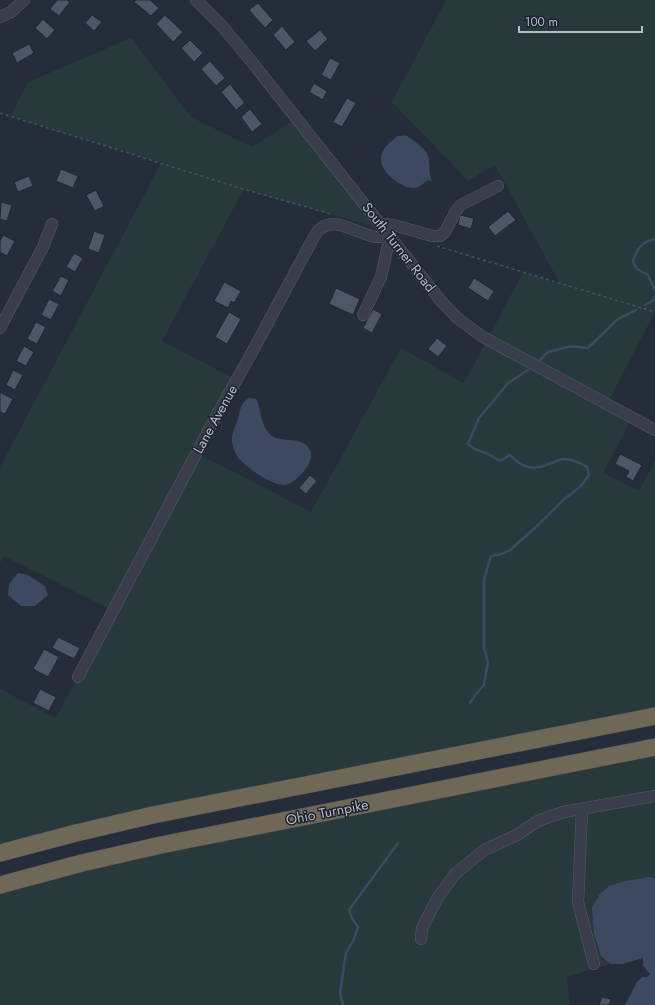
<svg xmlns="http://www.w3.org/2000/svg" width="655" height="1005" viewBox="0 0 655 1005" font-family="Jost,sans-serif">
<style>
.green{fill:#28393c}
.water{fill:#3d4961}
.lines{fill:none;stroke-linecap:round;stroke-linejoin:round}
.stream{stroke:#3d4961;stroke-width:2.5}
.building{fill:#4e5665;stroke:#202531}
.minor-casing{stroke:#575c68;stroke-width:12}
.highway-casing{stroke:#444955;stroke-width:18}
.path{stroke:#455458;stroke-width:1.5;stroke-dasharray:3 3;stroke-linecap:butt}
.minor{stroke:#393e4a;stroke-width:11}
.highway{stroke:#6f6857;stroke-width:17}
.labels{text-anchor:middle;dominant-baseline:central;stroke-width:3;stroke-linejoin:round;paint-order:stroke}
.street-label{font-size:14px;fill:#b4b9c6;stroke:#1e232f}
</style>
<rect width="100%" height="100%" fill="#252c3a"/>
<g class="green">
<polygon points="446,0 655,0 655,312 607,404 632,418 603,473 639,491 655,461 655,716 0,853 0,689 56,718 113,611 4,556 0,563 0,467 161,163 11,116 28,82 131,38 191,117 252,147 297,118 376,227 244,189 162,341 237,380 197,453 311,512 401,348 464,383 523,272 560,284 495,165 468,181 392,102"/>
<polygon points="655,747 655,878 650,877 601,956 610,964 567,977 570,1005 0,1005 0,885"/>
</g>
<g class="water">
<path d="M398,136C401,136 405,135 407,136C412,139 425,149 427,153C431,162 428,173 432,182L428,180C424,183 419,188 414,188C401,188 379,172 381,157C382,148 391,141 398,136Z"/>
<path d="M249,398L256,399C262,410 260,424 269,433C279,445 302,434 310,450C313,455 310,462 307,467C303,473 294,483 286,485C273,487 245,467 237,456C235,453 233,446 232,442C231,436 234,429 236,424C241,414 238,404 249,398Z"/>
<polygon points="18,573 28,575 45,586 48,595 35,606 21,606 8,595 9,584"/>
<polygon points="650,877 655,878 655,1005 625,1005 637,982 642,977 647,977 650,974 643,966 643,958 622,964 610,964 601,956 594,934 592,908 599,895 609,886 625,881"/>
</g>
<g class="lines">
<g class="stream">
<path d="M655,239C640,243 637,248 633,262L637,269L648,275L655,291"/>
<polyline points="645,305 654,300 655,297"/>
<path d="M539,361L548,352C555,351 561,348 568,347C574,346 581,347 588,348L618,319L636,310"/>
<path d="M470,703L476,694L484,685L488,662L484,648V579L491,556L502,554L510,550L538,525L563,500L581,486L589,475L587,467C580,463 572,459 564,459C551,461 539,472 525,466C520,464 514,459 510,455L500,461C495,459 490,454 485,453C478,450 474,450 468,444L479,418L508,383L528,370"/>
<polyline points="343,1005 340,993 346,953 354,939 358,927 352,918 349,910 398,843"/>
</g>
</g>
<g class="building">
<polygon points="57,0 67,0 70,2 59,16 50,9"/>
<polygon points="136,0 150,0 159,8 151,16 134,2"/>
<polygon points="258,3 273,20 265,28 249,10"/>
<polygon points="92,15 102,22 94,31 85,23"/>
<polygon points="165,15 183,32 173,42 156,24"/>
<polygon points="43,19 55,30 47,39 35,28"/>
<polygon points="282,26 295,42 286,50 273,35"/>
<polygon points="320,30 328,39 315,51 306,41"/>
<polygon points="190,40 203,53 194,62 181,48"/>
<polygon points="29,44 34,53 17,63 12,53"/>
<polygon points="330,58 340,63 331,80 321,75"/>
<polygon points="210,61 225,78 216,86 201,69"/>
<polygon points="314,83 327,91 323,100 309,92"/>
<polygon points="230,84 245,103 236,110 221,92"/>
<polygon points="347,98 356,103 342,127 333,122"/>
<polygon points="250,109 262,124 252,132 241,117"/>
<polygon points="61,169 78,176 73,188 56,181"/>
<polygon points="29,176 33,186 18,192 14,182"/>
<polygon points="96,190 104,206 95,211 86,195"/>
<polygon points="1,202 12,205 7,221 0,219"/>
<polygon points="508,211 516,220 495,236 488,227"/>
<polygon points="460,215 474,218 471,229 458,225"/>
<polygon points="94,231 105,235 99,253 88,249"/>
<polygon points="3,235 15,241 7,256 0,252 0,241"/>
<polygon points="74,253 83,258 75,272 66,267"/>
<polygon points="61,276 69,280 61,296 52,291"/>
<polygon points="474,278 494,291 488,301 468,288"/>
<polygon points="224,282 241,291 234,303 231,301 228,308 214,301"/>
<polygon points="336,288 360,299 353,315 329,304"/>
<polygon points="49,299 59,304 51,320 41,315"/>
<polygon points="373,309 382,314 372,333 363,328"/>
<polygon points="229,312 241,319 227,344 215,337"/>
<polygon points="36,322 46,327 37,344 27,339"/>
<polygon points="437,338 447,346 438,357 428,349"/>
<polygon points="24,346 34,352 26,366 16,361"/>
<polygon points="13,370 23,375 15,390 6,385"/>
<polygon points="0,392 13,399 5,414 0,412"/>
<polygon points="620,454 642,465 633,481 626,477 629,471 615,464"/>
<polygon points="310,475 317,481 306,494 299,488"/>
<polygon points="58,637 80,648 74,659 52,648"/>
<polygon points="44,649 59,657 48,677 33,669"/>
<polygon points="40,689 56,697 49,711 33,703"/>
<polygon points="602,997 611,999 609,1005 599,1005"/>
</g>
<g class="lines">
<g class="minor-casing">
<g id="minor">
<polyline points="196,0 222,26 255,66 441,301 457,318 483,337 655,430"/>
<polyline points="0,17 11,12 24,0"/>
<polyline points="380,224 394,225 432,236 440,236 445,232 456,211 461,205 498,186"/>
<polyline points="0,328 43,247 52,224"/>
<path d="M78,677L214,420L250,356L315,235C329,213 352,231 371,236C378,238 383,237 390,236L381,277L363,315"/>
<polyline points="582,809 578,902 594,964"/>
<polyline points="421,939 422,928 438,897 455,874 484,850 517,835 538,821 563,812 655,796"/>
</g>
</g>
<g class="highway-casing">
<g id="highway">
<polyline points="0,853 76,833 153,815 655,716"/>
<polyline points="0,885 82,863 161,845 655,747"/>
</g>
</g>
<g class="path">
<polyline points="0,113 243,189 331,214"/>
<polyline points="437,246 655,312"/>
</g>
<use href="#minor" class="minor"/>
<use href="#highway" class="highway"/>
</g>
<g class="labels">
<g class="street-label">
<text transform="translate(399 247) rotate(52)">South Turner Road</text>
<text transform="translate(215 419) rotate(-61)">Lane Avenue</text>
<text transform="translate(327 812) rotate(-11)">Ohio Turnpike</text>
</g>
</g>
<path d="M519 26v6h123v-6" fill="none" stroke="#b4b9c6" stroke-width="2"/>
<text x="525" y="26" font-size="12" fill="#b4b9c6" stroke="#1e232f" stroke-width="3" paint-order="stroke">100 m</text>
</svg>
